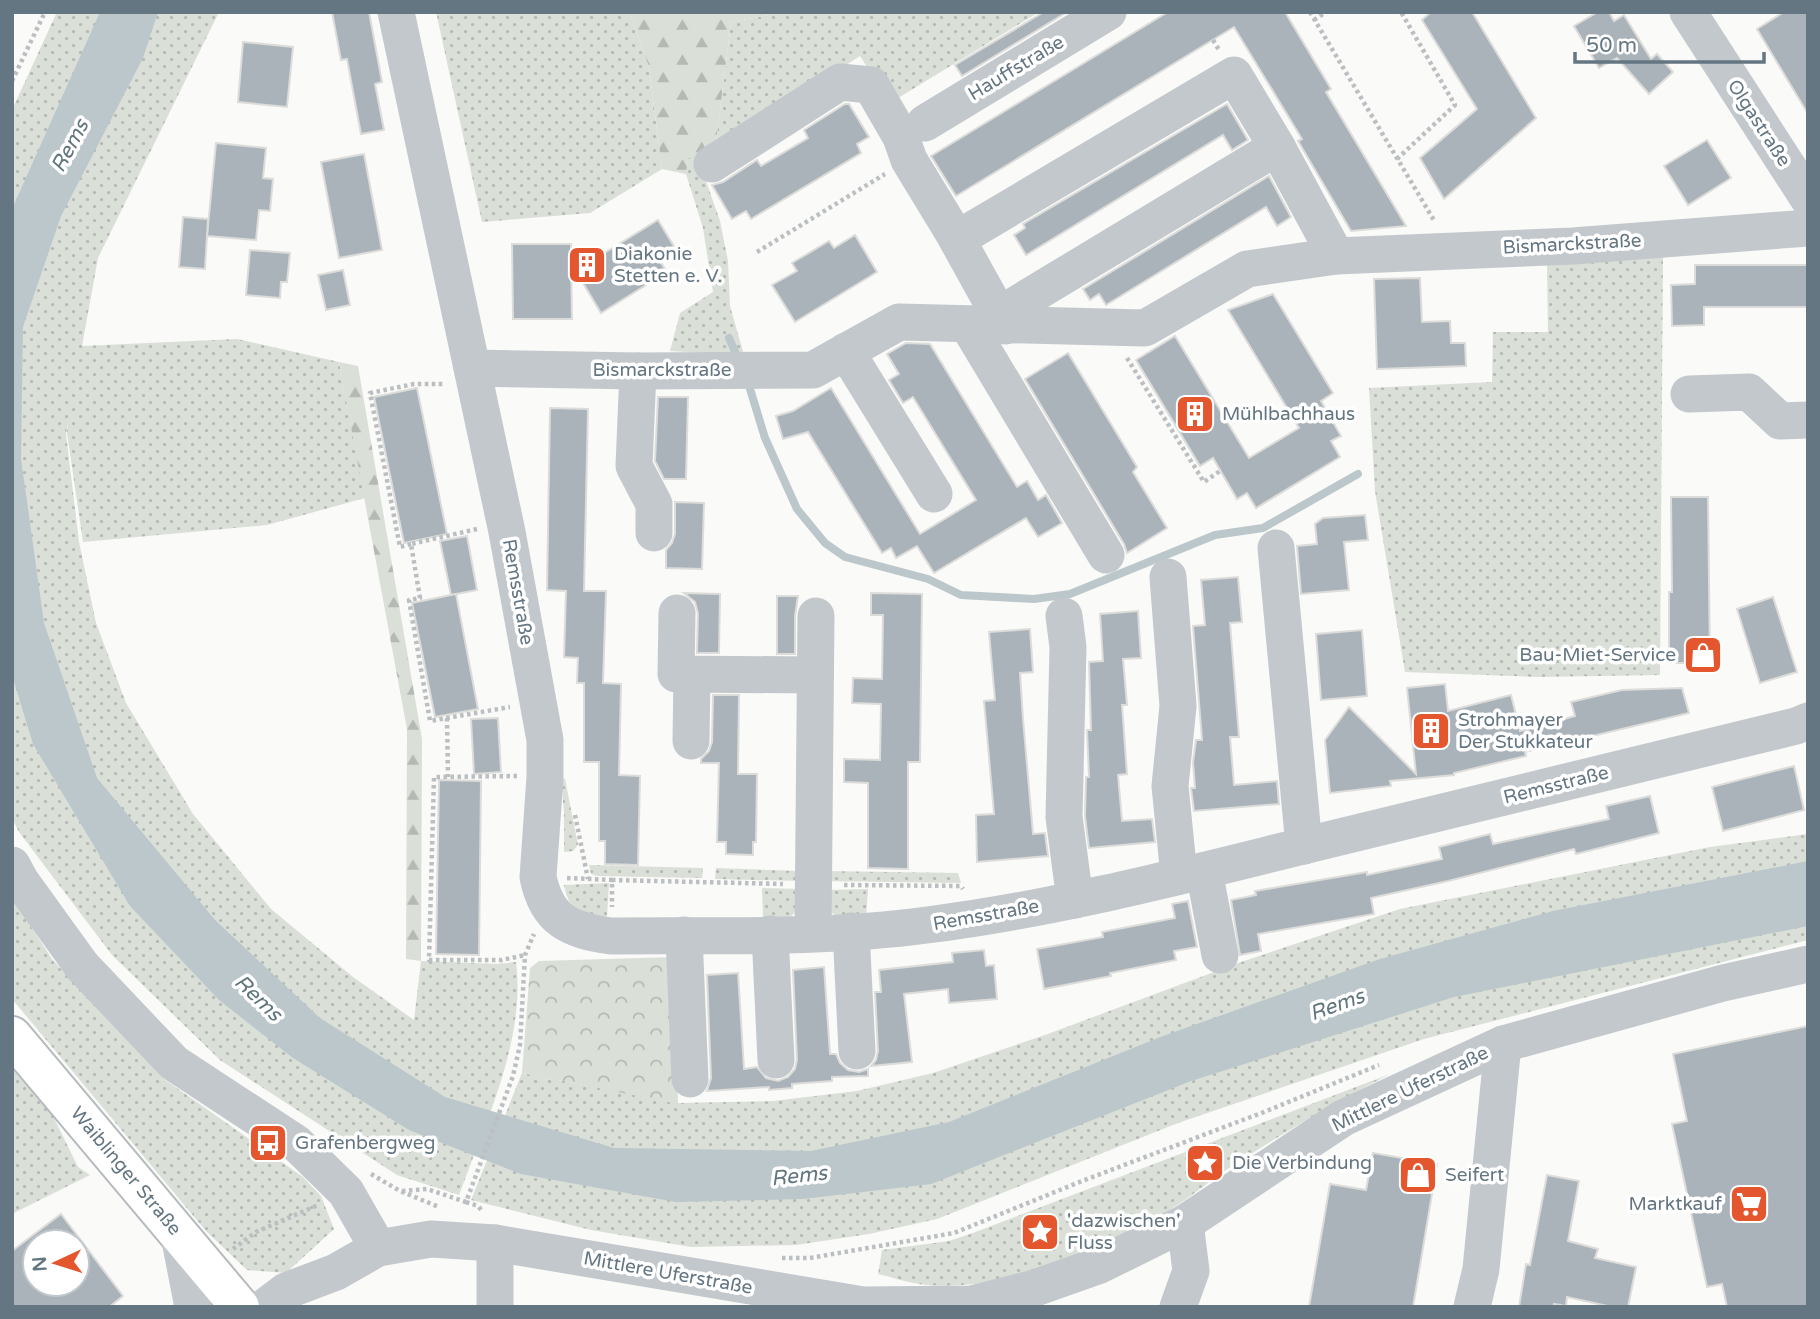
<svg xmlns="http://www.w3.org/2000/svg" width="1820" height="1319" viewBox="0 0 1820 1319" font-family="'Varela Round',sans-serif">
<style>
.grass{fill:url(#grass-dots)}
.forest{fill:url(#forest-firs)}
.park{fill:url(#park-crowns)}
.water{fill:#bbc7cb}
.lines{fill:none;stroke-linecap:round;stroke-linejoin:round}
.stream{stroke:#bbc7cb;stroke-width:8}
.building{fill:#aab3b9;stroke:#dcdcda;stroke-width:2;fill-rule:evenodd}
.major-casing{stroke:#b5babe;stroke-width:42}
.path{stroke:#bbbfc2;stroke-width:4.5;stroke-dasharray:3.5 3.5;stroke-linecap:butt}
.minor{stroke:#c3c8cc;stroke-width:37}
.major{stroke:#fff;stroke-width:38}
.labels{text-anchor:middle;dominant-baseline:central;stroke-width:7;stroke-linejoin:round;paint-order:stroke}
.street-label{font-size:19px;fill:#657683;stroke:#fff}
.poi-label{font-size:19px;fill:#657683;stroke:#fff;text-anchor:start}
.water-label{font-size:21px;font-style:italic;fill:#60757c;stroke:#fff}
</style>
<defs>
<pattern id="grass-dots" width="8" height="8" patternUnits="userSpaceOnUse" patternTransform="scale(1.75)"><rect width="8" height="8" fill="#dadfd7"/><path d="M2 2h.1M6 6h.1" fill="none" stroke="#b4b9b4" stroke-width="1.8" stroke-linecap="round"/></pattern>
<pattern id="forest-firs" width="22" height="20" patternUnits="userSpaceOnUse" patternTransform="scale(1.75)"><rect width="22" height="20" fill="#dadfd7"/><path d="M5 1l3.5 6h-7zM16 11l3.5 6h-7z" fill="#b4b9b4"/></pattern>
<pattern id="park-crowns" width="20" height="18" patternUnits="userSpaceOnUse" patternTransform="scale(1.75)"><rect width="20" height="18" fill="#dadfd7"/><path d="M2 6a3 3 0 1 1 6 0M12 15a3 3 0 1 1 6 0" fill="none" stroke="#b4b9b4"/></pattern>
</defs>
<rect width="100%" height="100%" fill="#fafaf8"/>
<g class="grass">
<path d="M57,12H219L98,258L82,346L237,339L339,362L365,498L267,525L83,542L67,433L68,422L66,434L79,542L96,623L126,703L193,814L271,909L353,977L414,1020L421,961L497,964L516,962C526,1040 485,1123 459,1195L397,1175L220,1060L112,955L19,832L12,818V110Z"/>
<polygon points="436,12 629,12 649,67 662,169 590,213 482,222"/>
<polygon points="785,12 1039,12 890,103 860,56 715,150 731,22"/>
<polygon points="688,157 699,161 720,221 728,261 730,306 744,355 670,351 680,313 713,292 703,228 686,174"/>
<polygon points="1663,254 1660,675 1537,677 1405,672 1375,491 1369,388 1492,382 1493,332 1548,332 1547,263"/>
<polygon points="561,778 565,779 578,845 573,851 564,852 564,812"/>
<polygon points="1808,834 1808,940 1424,1039 1178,1123 937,1219 869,1234 796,1245 691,1247 591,1230 471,1200 522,1073 678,1103 773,1101 857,1091 933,1073 1045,1035 1241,962 1400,909 1710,847"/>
<polygon points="589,865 703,868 702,878 597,876 591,874"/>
<polygon points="716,868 800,871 801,881 715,879"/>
<polygon points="822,871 958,873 961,883 823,881"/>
<path d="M609,883L607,917C582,914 569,913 564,885Z"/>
<polygon points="762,888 800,889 797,911 790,917 763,919"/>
<path d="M868,889L866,917C841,919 825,919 822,890Z"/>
<polygon points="12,897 52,959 164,1079 303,1177 321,1196 334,1229 286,1273 247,1270 206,1231 12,999"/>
<polygon points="12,1069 52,1114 78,1167 90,1175 12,1214"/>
<path d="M1390,1074C1334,1103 1279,1135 1226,1170C1207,1183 1189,1198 1170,1210C1106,1250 995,1295 919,1284C905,1282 892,1277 878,1274L882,1250L949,1241L973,1233Z"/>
</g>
<g class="forest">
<polygon points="629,12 785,12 731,22 715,150 699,161 688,158 686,174 662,169 649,67"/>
<polygon points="339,362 358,366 422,739 421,961 406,959 407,729"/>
</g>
<polygon class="park" points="674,957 678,1104 522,1073 530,968 539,961"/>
<polygon class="water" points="100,12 158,12 143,58 61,216 23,327 21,459 44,623 97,778 215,920 320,1018 445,1097 614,1148 811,1151 949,1122 1163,1036 1380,959 1553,911 1808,861 1808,926 1454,997 1191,1081 931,1184 803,1199 676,1202 521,1174 409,1130 293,1058 219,1000 130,906 33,744 12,675 12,209"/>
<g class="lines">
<g class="stream">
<polyline points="729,338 739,361"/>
<polyline points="747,379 765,438 797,509 825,543 845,557 928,579 961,595 1034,599 1070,594 1215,535 1263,528 1358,474"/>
</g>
</g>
<g class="building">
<polygon points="332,12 369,12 382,82 375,84 384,130 361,134 347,59 341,60"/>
<polygon points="1044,12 1067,12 962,76 955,65"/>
<polygon points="1168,12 1285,12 1331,89 1326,92 1406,226 1351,231 1298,141 1302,139 1234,27 956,196 931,156"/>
<polygon points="1431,12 1472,12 1536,118 1444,199 1420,158 1477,109 1422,20"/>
<polygon points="1598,12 1609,12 1614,21 1624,15 1651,59 1657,54 1673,72 1649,94 1617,58 1599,68 1574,26"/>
<polygon points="1784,12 1808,12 1808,114 1757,29"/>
<polygon points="243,42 293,47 287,107 238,102"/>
<polygon points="845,104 849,104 869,137 857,144 861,153 751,219 746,211 732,219 712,185 723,182 757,160 761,166 808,138 804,130"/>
<polygon points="1227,104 1248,140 1232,150 1223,135 1026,255 1014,235 1025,228 1023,224"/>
<polygon points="1707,140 1731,178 1688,205 1664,166"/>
<polygon points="216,143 266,148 263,178 273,179 270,211 259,210 256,240 207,236"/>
<polygon points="364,154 382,250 339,258 321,162"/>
<polygon points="1269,176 1291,217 1277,226 1266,207 1106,305 1099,294 1090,300 1083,289"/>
<polygon points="183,217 208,219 205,269 179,267"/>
<polygon points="658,220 675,248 658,258 667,272 601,313 571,263 572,319 513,319 512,244 571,244 571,256 601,255"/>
<polygon points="855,235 877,272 795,322 772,285 797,271 792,263 829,241 834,248"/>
<polygon points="250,250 290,253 287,282 281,282 280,298 246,295"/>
<polygon points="1695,265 1808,265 1808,307 1704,307 1704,325 1672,326 1671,285 1695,284"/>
<polygon points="343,270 350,305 326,310 318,275"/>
<polygon points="1420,278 1422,322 1450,321 1451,343 1465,343 1466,366 1377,369 1374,279"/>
<polygon points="1273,294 1333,393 1321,401 1341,436 1331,441 1340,457 1256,508 1247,493 1237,499 1213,458 1200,466 1136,360 1175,336 1249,458 1299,428 1228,310"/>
<polygon points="906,343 930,344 1017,487 1027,481 1038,500 1046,495 1062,523 1038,537 1026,518 934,573 917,546 896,558 891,548 882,553 808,432 783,439 776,416 793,411 831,388 920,534 976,500 913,397 903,403 889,380 899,374 887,354"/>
<polygon points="1068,353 1137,467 1133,472 1167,528 1127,553 1124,544 1025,379"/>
<polygon points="417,388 447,534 404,543 374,397"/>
<polygon points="658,397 688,397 686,479 664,479 655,461"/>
<polygon points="550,408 588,409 584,591 606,591 603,683 621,684 619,775 640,776 638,865 605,864 605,841 599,841 599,762 584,762 584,683 577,683 578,658 564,657 566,591 547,590"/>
<polygon points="1671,497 1708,497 1710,663 1669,663 1669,592 1672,592"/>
<polygon points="675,502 704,503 702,569 666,568 666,550 672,543 675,534"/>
<polygon points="1365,515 1368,540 1344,542 1349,590 1301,594 1297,546 1317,544 1315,524 1323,518"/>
<polygon points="467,536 477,590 451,595 440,541"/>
<polygon points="1238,577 1242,622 1230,623 1239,737 1230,737 1234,785 1277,781 1279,804 1194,811 1191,788 1195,788 1193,762 1196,740 1202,740 1193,626 1205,625 1201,580"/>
<polygon points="684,593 720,594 719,653 697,653 698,613 695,602"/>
<polygon points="871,593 922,594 920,762 908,762 908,869 868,868 868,783 844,782 844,759 880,760 881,704 852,703 853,678 882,679 883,615 871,615"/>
<polygon points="456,594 478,709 435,717 412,603"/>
<polygon points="777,596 798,596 795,616 795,654 777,654"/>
<polygon points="1773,597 1797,672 1760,683 1737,609"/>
<polygon points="1138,611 1141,658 1123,659 1127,705 1122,705 1127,774 1118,775 1122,821 1152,819 1155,842 1089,848 1085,816 1086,777 1089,777 1087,730 1091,730 1089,662 1103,661 1100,614"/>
<polygon points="1030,629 1033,672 1020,673 1023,719 1033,834 1045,833 1048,856 977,862 976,815 994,814 984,701 995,700 989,632"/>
<polygon points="1362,630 1367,696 1321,700 1316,634"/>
<polygon points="1445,684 1448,711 1511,695 1520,731 1575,716 1571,702 1622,690 1682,688 1689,713 1525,752 1526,756 1454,773 1454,775 1390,781 1391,786 1330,793 1325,740 1349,707 1416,774 1407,688"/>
<polygon points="713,695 739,695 738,774 757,774 756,842 753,842 753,855 726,854 726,842 717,842 719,763 701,763 701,759 709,751 712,742"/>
<polygon points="498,718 501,772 474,774 471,719"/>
<polygon points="1794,766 1804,810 1723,831 1712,787"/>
<polygon points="439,780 481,781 479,955 436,954"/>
<polygon points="1650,796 1659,833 1576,854 1574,849 1448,881 1371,898 1374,914 1258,934 1261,951 1240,955 1231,900 1256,895 1255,891 1367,872 1367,875 1442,859 1439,847 1490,834 1493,844 1609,819 1606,806"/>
<polygon points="1188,901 1197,947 1174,951 1176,960 1110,973 1111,976 1044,989 1037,949 1103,937 1102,932 1175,918 1172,904"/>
<polygon points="984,950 986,966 994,965 997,999 949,1003 948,989 904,994 912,1062 871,1066 876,1060 878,1051 875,992 881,992 879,970 953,962 952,953"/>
<polygon points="824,967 830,1054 836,1054 840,1063 848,1070 859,1072 868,1069 868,1076 832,1077 832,1081 792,1084 792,1088 769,1090 769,1087 707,1091 711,1078 707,975 738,973 744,1069 757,1067 766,1078 778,1081 788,1077 795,1069 797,1060 793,970"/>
<polygon points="1808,1026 1808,1307 1727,1307 1722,1284 1707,1287 1672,1124 1687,1121 1673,1054"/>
<polygon points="1373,1153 1437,1164 1413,1307 1309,1307 1330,1184 1366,1190"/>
<polygon points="1547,1175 1579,1181 1568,1241 1598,1249 1595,1258 1636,1267 1628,1307 1612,1307 1567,1297 1566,1306 1554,1304 1553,1307 1519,1307 1526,1264 1530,1265"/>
<path d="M61,1214L123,1296L109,1307H12V1251ZM35,1242H77V1284H35Z"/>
</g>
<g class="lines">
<g class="major-casing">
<polyline id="major" points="12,1036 240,1307"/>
</g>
<g class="path">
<polyline points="1310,12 1435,222"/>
<polyline points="1314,20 1326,12"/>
<polyline points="1213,40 1219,50"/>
<polyline points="12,81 45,12"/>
<polyline points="1397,159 1455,105 1401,12"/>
<polyline points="757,252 885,174"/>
<polyline points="1127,358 1204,482 1220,471"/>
<polyline points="477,529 411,544 420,598 409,600 430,721 510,707"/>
<polyline points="411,544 400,547 370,393 414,384 444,384"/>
<polyline points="447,718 448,777"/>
<polyline points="517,776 434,777 429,960 502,960 525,955"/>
<polyline points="575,815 588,879"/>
<polyline points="567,878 612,880 612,907"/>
<polyline points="612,880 783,884"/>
<polyline points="844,885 961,886 963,889"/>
<polyline points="371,1174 400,1191 439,1207"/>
<polyline points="402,1191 427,1189 466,1202 513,1076 520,1045 525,955 534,934"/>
<polyline points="466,1202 478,1206 483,1212"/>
<polyline points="233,1249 256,1232 318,1205"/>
<polyline points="782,1258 810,1258 954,1233 1082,1181 1264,1112 1379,1065"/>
</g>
<g class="minor">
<path d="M396,12L507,532L545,740V777L538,877C547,921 570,930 611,936C716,935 823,939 927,925C1055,909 1181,876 1307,845C1470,805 1633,766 1796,726L1808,721"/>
<polyline points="1688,12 1808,198"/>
<polyline points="925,123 1108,12"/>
<polyline points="712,164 840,82 871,85 901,137 909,160 954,234 1005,326"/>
<polyline points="1336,256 1573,246 1808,228"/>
<polyline points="999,315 1277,147"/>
<polyline points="968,325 1106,555"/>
<polyline points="846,351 934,494"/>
<polyline points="472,368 638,371 813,370 899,322 1145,328 1247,269 1336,256 1277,147 1234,75 957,239"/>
<polyline points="638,371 634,466 654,504 654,533"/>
<polyline points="1689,394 1749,392 1780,421 1808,420"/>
<polyline points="1276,548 1304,846"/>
<polyline points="1168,577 1178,706 1170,786 1179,876"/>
<polyline points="677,613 676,674 815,675"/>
<polyline points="1064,616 1068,647 1064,817 1075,900"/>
<polyline points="691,741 692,674"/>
<polyline points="12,865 20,880 82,966 174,1063 296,1143 346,1192 378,1248"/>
<polyline points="1204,871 1220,955"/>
<polyline points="851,931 857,1051"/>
<polyline points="813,933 816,616"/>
<polyline points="770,934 776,1060"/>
<polyline points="684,935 690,1079"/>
<polyline points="179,1235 193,1307"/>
<polyline points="495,1243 495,1307"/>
<polyline points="265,1307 286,1291 336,1272 378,1248 431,1239 495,1243 863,1305 972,1304 1035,1288 1100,1265 1185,1223 1343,1118 1503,1044 1723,983 1808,964"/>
<polyline points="1178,1307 1191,1271 1185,1223"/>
<polyline points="1472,1307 1481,1269 1503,1044"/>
</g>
<use href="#major" class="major"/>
</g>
<defs>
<g id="building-square" transform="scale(2.0125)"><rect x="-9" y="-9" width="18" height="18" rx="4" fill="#e4572e" stroke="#fff"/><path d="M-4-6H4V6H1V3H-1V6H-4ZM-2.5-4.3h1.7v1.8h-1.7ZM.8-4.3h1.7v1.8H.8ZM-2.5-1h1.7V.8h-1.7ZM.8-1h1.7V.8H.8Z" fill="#fff"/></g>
<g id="shop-square" transform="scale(2.0125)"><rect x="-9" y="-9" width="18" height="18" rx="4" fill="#e4572e" stroke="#fff"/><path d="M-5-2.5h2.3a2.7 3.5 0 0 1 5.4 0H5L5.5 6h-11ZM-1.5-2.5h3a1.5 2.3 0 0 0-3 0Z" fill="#fff"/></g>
<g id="bus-square" transform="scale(2.0125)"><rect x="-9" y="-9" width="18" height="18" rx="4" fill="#e4572e" stroke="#fff"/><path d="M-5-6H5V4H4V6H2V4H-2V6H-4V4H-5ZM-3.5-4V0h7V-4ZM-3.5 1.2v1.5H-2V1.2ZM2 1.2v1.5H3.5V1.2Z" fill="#fff"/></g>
<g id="sight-square" transform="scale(2.0125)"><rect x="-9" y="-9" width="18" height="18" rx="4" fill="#e4572e" stroke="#fff"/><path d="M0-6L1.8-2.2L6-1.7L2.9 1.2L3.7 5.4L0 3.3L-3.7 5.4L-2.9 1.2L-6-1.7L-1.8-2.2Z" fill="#fff"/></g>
<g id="supermarket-square" transform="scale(2.0125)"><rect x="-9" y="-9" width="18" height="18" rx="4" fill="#e4572e" stroke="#fff"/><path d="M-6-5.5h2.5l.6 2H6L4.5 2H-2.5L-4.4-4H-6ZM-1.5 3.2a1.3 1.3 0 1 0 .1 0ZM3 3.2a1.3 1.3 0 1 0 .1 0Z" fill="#fff"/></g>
</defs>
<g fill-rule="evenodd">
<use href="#building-square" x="587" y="265"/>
<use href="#building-square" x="1195" y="414"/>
<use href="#shop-square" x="1703" y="655"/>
<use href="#building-square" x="1431" y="731"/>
<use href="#bus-square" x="268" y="1143"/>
<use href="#sight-square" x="1205" y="1163"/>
<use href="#shop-square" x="1418" y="1175"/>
<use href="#supermarket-square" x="1749" y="1204"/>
<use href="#sight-square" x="1040" y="1232"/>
</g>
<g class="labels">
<g class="street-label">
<text transform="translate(1016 68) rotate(-31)">Hauffstraße</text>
<text transform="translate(1759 123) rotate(57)">Olgastraße</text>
<text transform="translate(1572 244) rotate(-3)">Bismarckstraße</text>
<text x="662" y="370">Bismarckstraße</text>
<text transform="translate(518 592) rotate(80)">Remsstraße</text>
<text transform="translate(1556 785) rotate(-14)">Remsstraße</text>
<text transform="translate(986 915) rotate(-10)">Remsstraße</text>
<text transform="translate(1410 1089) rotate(-26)">Mittlere Uferstraße</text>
<text transform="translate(126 1171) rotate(50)">Waiblinger Straße</text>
<text transform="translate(668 1273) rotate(10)">Mittlere Uferstraße</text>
</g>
<g class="poi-label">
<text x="614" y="254">Diakonie<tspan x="614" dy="22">Stetten e. V.</tspan></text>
<text x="1222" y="414">Mühlbachhaus</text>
<text x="1676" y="655" text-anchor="end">Bau-Miet-Service</text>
<text x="1458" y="720">Strohmayer<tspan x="1458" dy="22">Der Stukkateur</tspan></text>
<text x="295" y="1143">Grafenbergweg</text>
<text x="1232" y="1163">Die Verbindung</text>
<text x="1445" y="1175">Seifert</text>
<text x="1722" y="1204" text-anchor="end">Marktkauf</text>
<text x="1067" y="1221">'dazwischen'<tspan x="1067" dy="22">Fluss</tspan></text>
</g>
<g class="water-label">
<text transform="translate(70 146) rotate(-62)">Rems</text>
<text transform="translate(258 998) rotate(44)">Rems</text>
<text transform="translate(1337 1005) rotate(-20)">Rems</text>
<text transform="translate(799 1176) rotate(-6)">Rems</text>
</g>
</g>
<rect width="1820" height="1319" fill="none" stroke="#657683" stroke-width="28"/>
<g transform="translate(56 1263) rotate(266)"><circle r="33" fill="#ffffff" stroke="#c1c8cd" stroke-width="2"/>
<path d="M0-5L12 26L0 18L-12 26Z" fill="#e4572e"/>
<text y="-10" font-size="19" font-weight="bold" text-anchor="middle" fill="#657683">N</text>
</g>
<path d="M1575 52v10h189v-10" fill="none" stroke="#657683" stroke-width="3.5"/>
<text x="1586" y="52" font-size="21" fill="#657683" stroke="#ffffff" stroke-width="5" paint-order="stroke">50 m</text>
</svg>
